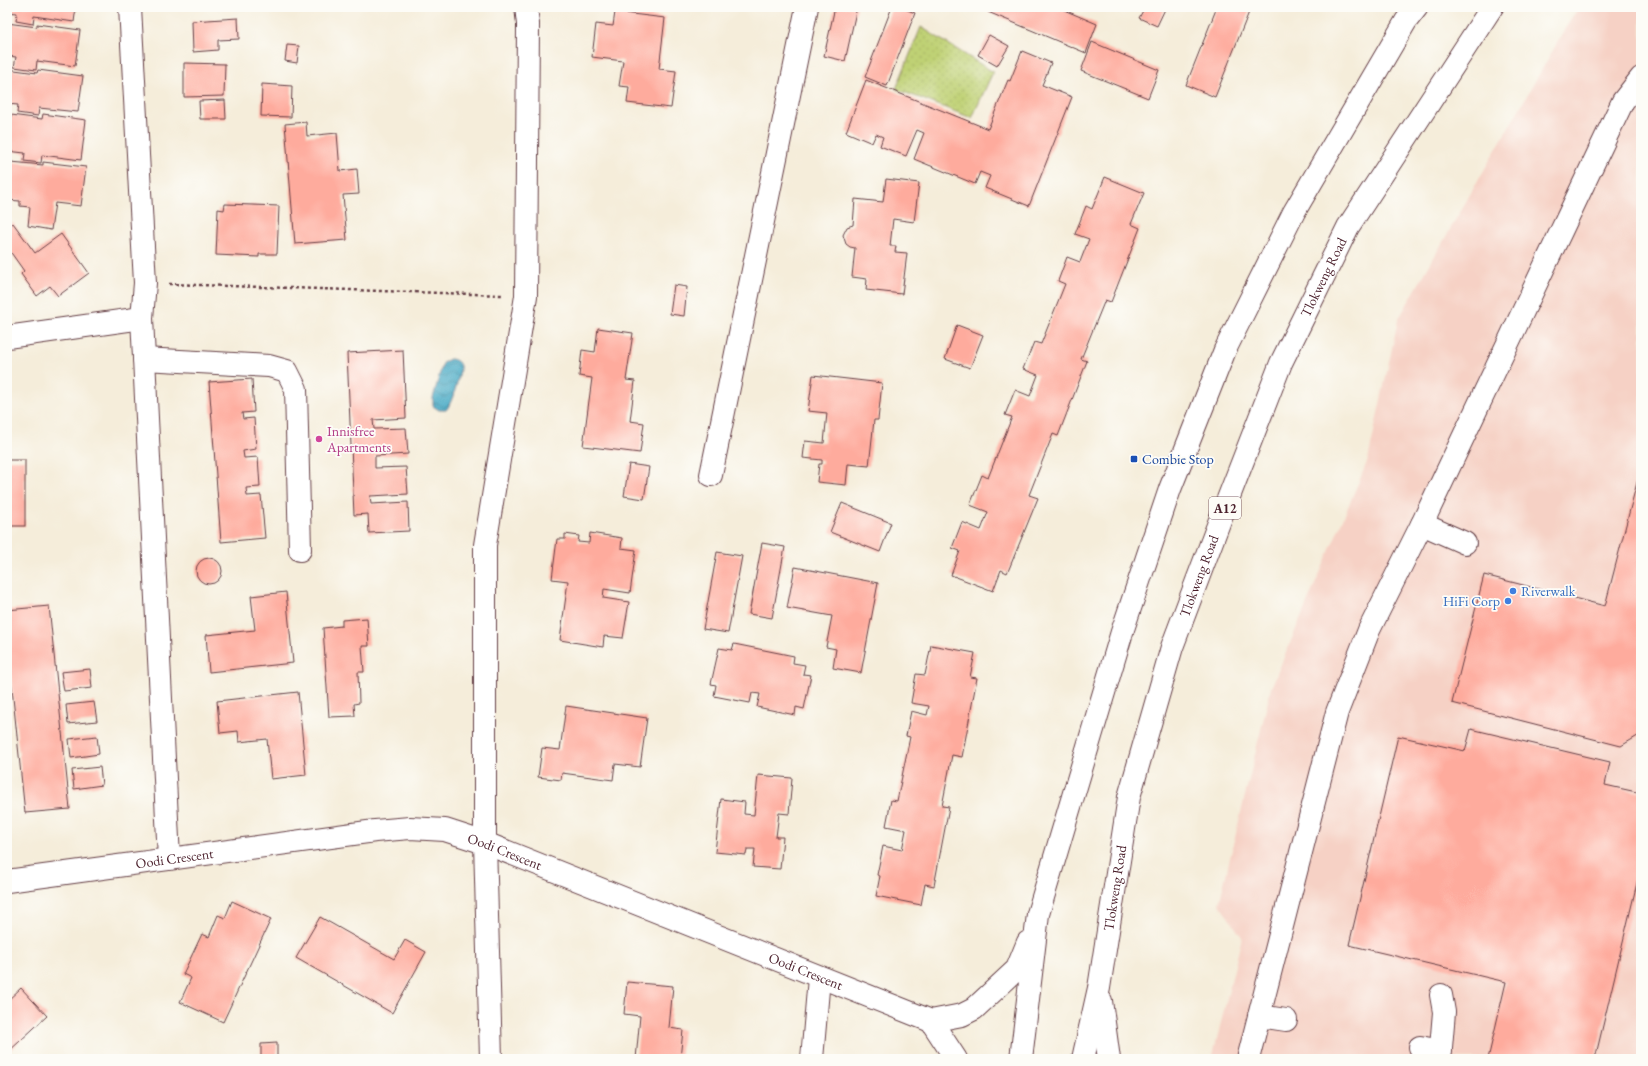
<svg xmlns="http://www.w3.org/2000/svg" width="1648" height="1066" viewBox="0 0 1648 1066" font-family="'EB Garamond',serif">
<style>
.built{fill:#f6d1c5}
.grass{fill:url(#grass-dots);stroke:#847850}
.water{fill:url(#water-waves);stroke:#486478}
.building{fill:#feab9d}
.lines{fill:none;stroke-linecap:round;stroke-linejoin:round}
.minor-casing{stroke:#643e45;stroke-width:24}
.major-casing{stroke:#643e45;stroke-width:24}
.path{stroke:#643e45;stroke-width:2.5;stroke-dasharray:3 3;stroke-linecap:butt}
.minor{stroke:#fff;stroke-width:22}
.major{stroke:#fff;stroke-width:22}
.hotel-dot{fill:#d1479c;stroke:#fdfcf7;stroke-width:1.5}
.transit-dot{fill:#1a4fb4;stroke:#fdfcf7;stroke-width:1.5}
.shop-dot{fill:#3f7fe0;stroke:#fdfcf7;stroke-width:1.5}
.labels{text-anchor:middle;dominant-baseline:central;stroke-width:3.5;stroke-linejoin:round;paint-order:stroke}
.shield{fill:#fdfcf7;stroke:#806168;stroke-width:1}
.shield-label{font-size:13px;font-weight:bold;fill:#4a1f2b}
.street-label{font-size:14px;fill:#4a1f2b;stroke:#fdfcf7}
.hotel-label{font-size:14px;fill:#b23c85;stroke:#fdfcf7;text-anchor:start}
.transit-label{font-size:14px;fill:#164399;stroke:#fdfcf7;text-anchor:start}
.shop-label{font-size:14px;fill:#366cbe;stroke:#fdfcf7;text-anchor:start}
</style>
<defs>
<pattern id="grass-dots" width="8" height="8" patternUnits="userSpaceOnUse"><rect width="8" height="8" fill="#bfd174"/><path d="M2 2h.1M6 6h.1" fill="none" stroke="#a6b365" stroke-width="1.8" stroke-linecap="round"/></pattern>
<pattern id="water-waves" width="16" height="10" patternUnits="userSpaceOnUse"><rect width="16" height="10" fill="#45a9c5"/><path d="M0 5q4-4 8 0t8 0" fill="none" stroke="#3c89a0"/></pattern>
</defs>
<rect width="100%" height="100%" fill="#fdfcf7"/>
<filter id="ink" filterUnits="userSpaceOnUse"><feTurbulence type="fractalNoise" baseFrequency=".025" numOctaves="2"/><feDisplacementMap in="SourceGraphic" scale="8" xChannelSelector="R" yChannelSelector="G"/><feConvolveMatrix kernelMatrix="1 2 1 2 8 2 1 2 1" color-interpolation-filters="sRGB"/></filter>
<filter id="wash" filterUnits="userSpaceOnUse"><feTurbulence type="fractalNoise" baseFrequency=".012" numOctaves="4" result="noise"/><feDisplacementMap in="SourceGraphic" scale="16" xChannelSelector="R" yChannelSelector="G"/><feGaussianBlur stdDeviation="0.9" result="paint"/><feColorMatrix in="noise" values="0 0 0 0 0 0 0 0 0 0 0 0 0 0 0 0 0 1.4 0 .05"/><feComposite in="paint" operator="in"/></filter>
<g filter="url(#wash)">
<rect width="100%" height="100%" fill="#f5edda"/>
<polygon class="built" points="1580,7 1641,7 1641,1059 1212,1059 1242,937 1219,904 1271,688 1368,460 1398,320 1572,17"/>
<polygon class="grass" points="921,27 993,72 972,118 896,89"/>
<path class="water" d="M450,359C455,359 459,362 460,366C461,373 451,406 446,410H439L433,406V398L442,366L444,362Z"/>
<g id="blocks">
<g class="building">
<polygon points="7,7 76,7 74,22 34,16 33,24 16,21 17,13 7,12"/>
<polygon points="835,7 857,7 845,61 824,56"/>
<polygon points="892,7 900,7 915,13 887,86 865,77"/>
<polygon points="990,7 1057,7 1097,24 1086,53 988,12"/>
<polygon points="1145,7 1166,7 1157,26 1139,18"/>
<polygon points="1217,7 1251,7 1215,97 1186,85"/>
<polygon points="615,12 665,18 659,69 676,71 671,108 627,103 629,87 619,86 623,61 592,57 596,24 613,26"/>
<polygon points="238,18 239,39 218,40 218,50 193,52 192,21"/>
<polygon points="7,23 37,27 37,24 80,30 75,66 37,61 36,70 14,67 16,57 7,56"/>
<polygon points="989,35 1009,46 997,66 978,55"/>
<polygon points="1092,42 1159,70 1148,98 1081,71"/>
<polygon points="287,45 299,46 297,63 285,61"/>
<polygon points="1022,51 1051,63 1042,85 1072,97 1029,206 985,188 990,176 980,172 975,184 914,159 924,133 917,130 906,156 880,146 883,137 876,134 872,143 846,132 866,80 988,129 1008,80 1010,81"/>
<polygon points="184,63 225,64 224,96 184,97"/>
<polygon points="7,69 37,73 38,70 83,76 78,112 39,108 38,116 17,113 18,105 7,104"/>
<polygon points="262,84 292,86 291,117 261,116"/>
<polygon points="225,100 226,119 200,119 199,101"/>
<polygon points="43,114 86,120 81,160 42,155 41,163 24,161 25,153 7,151 11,115 42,119"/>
<polygon points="306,122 307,136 337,133 340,171 357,169 359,194 343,195 347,240 295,244 285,124"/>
<polygon points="11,162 43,165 43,162 86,167 81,206 55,203 51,230 28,226 30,207 20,206 20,201 7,200"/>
<polygon points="1105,177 1144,193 1131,224 1140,228 1111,302 1105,300 1081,359 1087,361 1058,436 1053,434 1029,495 1038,498 1009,569 1007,573 1001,570 993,591 951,575 960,551 952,548 962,522 981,530 988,512 970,505 982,475 988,478 1012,417 1005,415 1015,390 1030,396 1038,375 1023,369 1034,342 1041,344 1065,284 1058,281 1067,257 1080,262 1089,239 1075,234 1086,206 1092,209"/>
<polygon points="886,179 919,183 914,222 893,219 890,246 896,246 895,252 907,253 902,294 866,290 867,279 852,277 855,248 850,247 846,244 843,235 847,227 853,225 855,199 883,202"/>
<polygon points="225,204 279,206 277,254 259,254 259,257 216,255 218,209 224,210"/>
<polygon points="13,223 35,253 61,234 89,273 58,296 50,286 37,296 21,274 24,271 7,247 7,227"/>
<polygon points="674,285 687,287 684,316 670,314"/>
<polygon points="957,325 983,335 970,368 945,359"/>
<polygon points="598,328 633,333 626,380 635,381 630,421 644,423 640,453 583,446 592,378 579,376 582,350 595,352"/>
<polygon points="403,350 406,418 373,420 374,429 406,428 408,454 375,456 375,468 406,467 408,494 370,496 371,504 408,502 409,531 369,533 368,514 354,515 347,353"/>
<polygon points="813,375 882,383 878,420 874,420 869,466 848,464 846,485 817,482 819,464 822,464 822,460 803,458 805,441 824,443 827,413 808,411"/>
<polygon points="252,379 254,412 242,413 243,419 254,418 256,449 243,451 244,458 258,457 260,487 246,488 247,496 261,495 265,538 221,542 209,382"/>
<rect x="7" y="460" width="18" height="66"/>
<polygon points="629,464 649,467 644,499 624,496"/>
<polygon points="1641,467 1641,734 1621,746 1452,703 1484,575 1605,606"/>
<polygon points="842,503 891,523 880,552 830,532"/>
<polygon points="590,533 622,538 621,548 636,550 630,593 604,589 603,598 629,602 623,638 604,636 603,647 560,640 568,581 552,579 557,539 565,539 565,534 579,536 578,542 589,543"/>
<polygon points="762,543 785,547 772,618 749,614"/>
<polygon points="717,552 742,556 728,633 703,629"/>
<circle cx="209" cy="571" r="13"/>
<polygon points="795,567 878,583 861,673 833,668 836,649 826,647 832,616 787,608"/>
<polygon points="286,592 293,663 209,672 206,635 255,630 251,596"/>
<polygon points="49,606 70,809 25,813 7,640 7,610"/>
<polygon points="367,618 369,646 362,646 364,672 358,672 359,703 354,704 355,716 329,717 323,628 342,626 342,620"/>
<polygon points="734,644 794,656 793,663 805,665 803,674 811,675 804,709 796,707 795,715 757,707 760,694 752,693 750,703 714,696 716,685 711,684 719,648 732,650"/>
<polygon points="931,645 975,653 970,677 977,678 962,757 952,755 942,806 949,807 934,886 925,884 921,905 876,896 880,876 877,875 883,846 902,850 906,830 886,826 891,800 897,801 910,737 906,736 911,711 927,715 929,706 911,703 916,674 925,675"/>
<polygon points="90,669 92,688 64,691 61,672"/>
<polygon points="298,692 306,775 271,779 267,739 239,742 238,731 220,733 217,701"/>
<polygon points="94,702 97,721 68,724 66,705"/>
<polygon points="566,706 647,718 640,767 615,764 613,780 562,773 561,780 538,777 542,748 560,750"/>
<polygon points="1471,729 1610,762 1605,785 1641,793 1641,866 1595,1059 1488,1059 1506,982 1349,945 1398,736 1465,751"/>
<polygon points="97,736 99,754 71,758 69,739"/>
<polygon points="100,767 102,785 74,789 72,770"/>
<polygon points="758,775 792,778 789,814 779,813 776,837 783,837 780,869 753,867 755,849 747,849 746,855 715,852 721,799 745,802 744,814 754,815"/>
<polygon points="232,901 271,919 223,1022 180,1002 191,978 183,974 202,934 209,937 218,915 225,918"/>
<polygon points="320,917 394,959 405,940 426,952 392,1013 296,958"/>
<polygon points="627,982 673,986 669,1028 683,1030 680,1059 636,1059 640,1016 624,1014"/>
<polygon points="21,988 47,1016 7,1053 7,1001"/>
<polygon points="277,1043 277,1059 261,1059 261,1044"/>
</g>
</g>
</g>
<g filter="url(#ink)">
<use href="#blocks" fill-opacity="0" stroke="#643e45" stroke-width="1"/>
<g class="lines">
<g class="minor-casing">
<g id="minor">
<polyline points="130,7 145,283 142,318 169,859"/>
<polyline points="7,337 142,318"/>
<polyline points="144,359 269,366 287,371 296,389 300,550"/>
<polyline points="711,475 807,7"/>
<polyline points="1422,524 1465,543"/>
<path id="s1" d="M7,881L375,831L410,828L445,830L485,843L931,1021L956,1059"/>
<polyline points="1259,1016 1286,1020"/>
<polyline points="1420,1047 1441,1051"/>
<polyline points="491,1059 485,843 485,545 526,296 528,24 526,7"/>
<polyline points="812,1059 819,978"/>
<polyline points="1248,1059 1337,712 1369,630 1422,524 1623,101 1641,78"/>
<polyline points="1440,1059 1444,1012 1441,995"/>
</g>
</g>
<g class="major-casing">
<g id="major">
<polyline points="1101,1001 1109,1059"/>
<polyline points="931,1021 962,1015 974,1009 1017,969 1028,942"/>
<polyline points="1021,1059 1038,914 1122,632 1170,489 1225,350 1294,212 1406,21 1417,7"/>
<path id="s2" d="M1083,1059L1099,988L1129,797L1172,647L1223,512L1281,363L1348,227L1492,7"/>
</g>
</g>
<polyline class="path" points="169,284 502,295"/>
<use href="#minor" class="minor"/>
<use href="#major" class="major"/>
</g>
</g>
<circle class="hotel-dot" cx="319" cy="439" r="4"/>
<rect class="transit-dot" x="1130" y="455" width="8" height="8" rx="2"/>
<g class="shop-dot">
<circle cx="1513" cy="591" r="4"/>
<circle cx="1508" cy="601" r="4"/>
</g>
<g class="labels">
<rect class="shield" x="1209" y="497" width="32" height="22" rx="3"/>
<g class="shield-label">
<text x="1225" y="508">A12</text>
</g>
<g class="street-label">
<text stroke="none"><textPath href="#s2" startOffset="822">Tlokweng Road</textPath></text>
<text stroke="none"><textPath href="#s2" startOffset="498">Tlokweng Road</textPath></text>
<text stroke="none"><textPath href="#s1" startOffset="505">Oodi Crescent</textPath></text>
<text stroke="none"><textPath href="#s1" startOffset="169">Oodi Crescent</textPath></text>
<text stroke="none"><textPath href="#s2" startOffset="174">Tlokweng Road</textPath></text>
<text stroke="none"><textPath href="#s1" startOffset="829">Oodi Crescent</textPath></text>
</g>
<g class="hotel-label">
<text x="327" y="431">Innisfree<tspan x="327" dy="16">Apartments</tspan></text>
</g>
<g class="transit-label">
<text x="1142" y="459">Combie Stop</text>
</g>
<g class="shop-label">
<text x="1521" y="591">Riverwalk</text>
<text x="1500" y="601" text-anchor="end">HiFi Corp</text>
</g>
</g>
<rect width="1648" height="1066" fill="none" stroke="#fdfcf7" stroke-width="24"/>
</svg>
